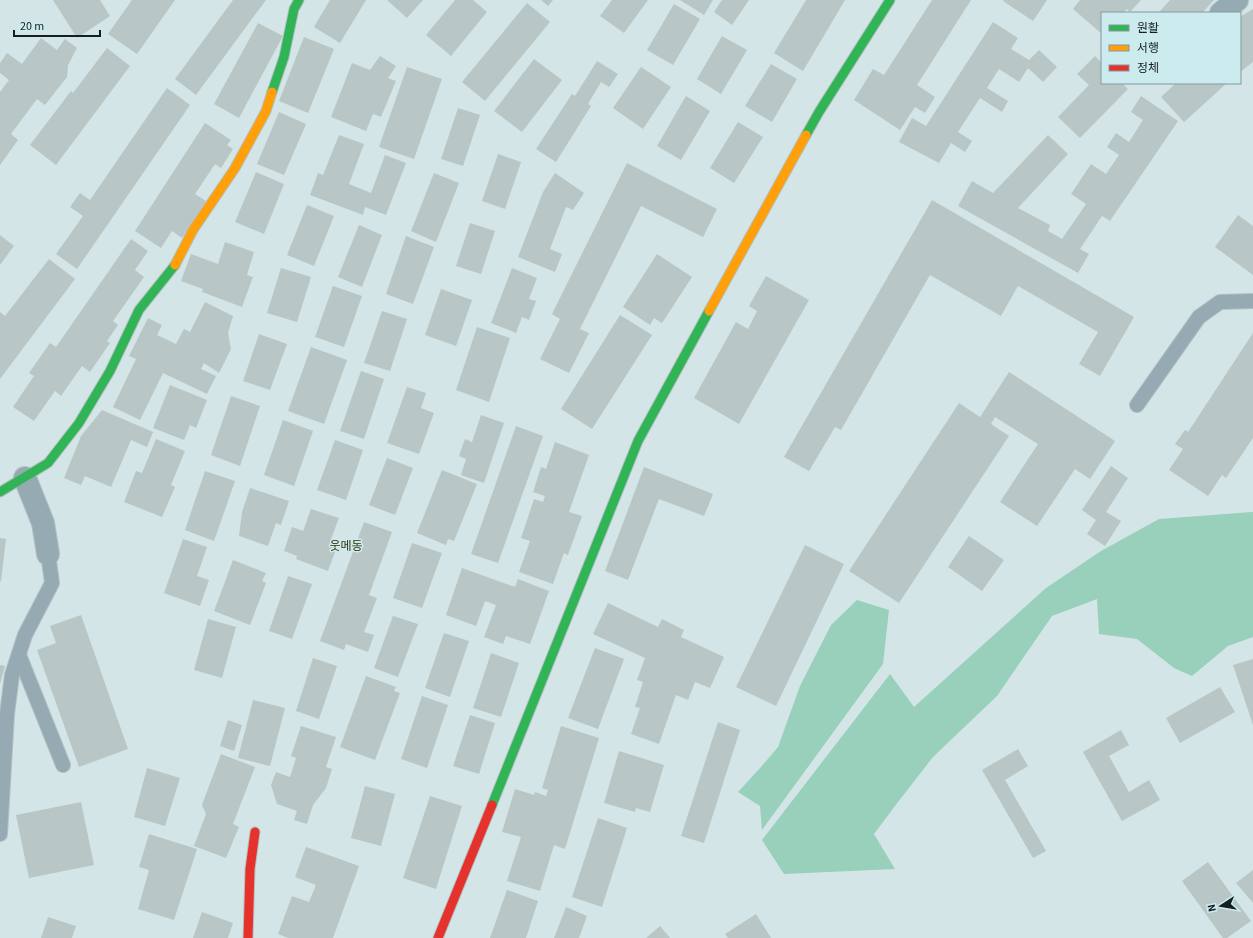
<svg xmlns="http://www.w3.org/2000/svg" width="1253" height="938" viewBox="0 0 1253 938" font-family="'Source Sans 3','Noto Sans KR',sans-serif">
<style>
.forest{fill:#98d0bb}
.building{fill:#b8c6c6}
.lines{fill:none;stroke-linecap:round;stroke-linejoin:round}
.lane-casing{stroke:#b3c0c2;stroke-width:16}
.street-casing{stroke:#b3c0c2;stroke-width:24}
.fast-casing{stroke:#b3c0c2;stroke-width:11}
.slow-casing{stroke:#b3c0c2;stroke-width:11}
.jam-casing{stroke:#b3c0c2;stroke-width:11}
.lane{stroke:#96aab3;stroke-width:14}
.street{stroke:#96aab3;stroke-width:22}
.fast{stroke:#30b455;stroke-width:9}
.slow{stroke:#ff9f0a;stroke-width:9}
.jam{stroke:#e5322d;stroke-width:9}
.labels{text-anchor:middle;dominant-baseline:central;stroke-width:3;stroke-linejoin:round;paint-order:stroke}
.quarter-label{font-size:12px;fill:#383005;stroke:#ccebef}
</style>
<rect width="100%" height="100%" fill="#d4e5e7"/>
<g class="forest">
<polygon points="1252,512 1253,512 1253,637 1228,646 1192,676 1174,668 1137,639 1099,634 1097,599 1052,616 997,696 933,757 898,802 874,834 895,869 784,874 762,840 890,674 914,707 1046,588 1101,551 1159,519"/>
<polygon points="857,600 889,610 883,664 762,830 760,806 738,792 761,767 778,747 800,686 831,625"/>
</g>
<g class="building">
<polygon points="53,0 100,0 110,16 77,38"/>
<polygon points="132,0 175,0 137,54 108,34"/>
<polygon points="233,0 266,0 196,95 175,79"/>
<polygon points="330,0 366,0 340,43 314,27"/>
<polygon points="387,0 423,0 407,18"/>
<polygon points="455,0 473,0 487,12 451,56 426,35"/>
<polygon points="541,0 553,0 548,6"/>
<polygon points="612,0 648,0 624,33 600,16"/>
<polygon points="680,0 713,0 704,15"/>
<polygon points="722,0 749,0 732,25 714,12"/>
<polygon points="806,0 845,0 803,71 774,53"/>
<polygon points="932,0 971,0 917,85 935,97 925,113 915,107 900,130 854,100 873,69 884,75"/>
<polygon points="1004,0 1047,0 1033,21 1003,1"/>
<polygon points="1080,0 1141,0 1130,12 1127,9 1123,13 1102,13 1102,34 1073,9"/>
<polygon points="1170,0 1214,0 1202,13 1162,13 1160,11"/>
<polygon points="527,3 550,22 485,101 462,82"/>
<polygon points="674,4 700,19 673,65 647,50"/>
<polygon points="1253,9 1253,62 1240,72 1240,17"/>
<polygon points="993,22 1018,38 1011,49 1029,60 1039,50 1057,67 1043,82 1028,68 1019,82 999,69 987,88 1008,101 1002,112 980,98 958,132 972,141 965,152 951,143 939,163 899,142 912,118 926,126"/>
<polygon points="258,23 283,36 239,118 214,104"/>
<polygon points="722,36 747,50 721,94 697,79"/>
<polygon points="304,37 334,49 308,113 279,101"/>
<polygon points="41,38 57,50 65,39 77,48 68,65 67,77 45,105 37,99 11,134 18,140 0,165 0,92 9,80 0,73 0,63 7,53 22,64"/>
<polygon points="107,48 130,66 56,165 30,145 71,91 73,93"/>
<polygon points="380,56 396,66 388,78 396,81 381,117 373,114 366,131 331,117 352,63 370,70"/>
<polygon points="1095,56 1102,63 1102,83 1122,83 1128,89 1080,138 1058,117 1089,85 1077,74"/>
<polygon points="534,59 562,80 522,132 494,111"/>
<polygon points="597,61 618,74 609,87 601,82 588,104 591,106 556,162 536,149 572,94 575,96"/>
<polygon points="771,64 797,79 772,122 745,106"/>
<polygon points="407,67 442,79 414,159 379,147"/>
<polygon points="641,67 671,87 643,129 613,108"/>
<polygon points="1176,83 1227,83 1184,122 1161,97"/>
<polygon points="167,88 190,105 77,269 56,254 83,216 70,207 80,193 90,200"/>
<polygon points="686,96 710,111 681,160 657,146"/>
<polygon points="1141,96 1178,121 1110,221 1102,216 1080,249 1089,254 1078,273 958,206 972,181 993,193 1048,135 1068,154 1018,208 1050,225 1048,231 1062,239 1086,204 1071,194 1091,164 1106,174 1119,155 1107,147 1116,133 1129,142 1143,120 1131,112"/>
<polygon points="458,108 480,115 463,166 441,159"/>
<polygon points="279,112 306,124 284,175 257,164"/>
<polygon points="738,122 763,137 734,183 710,168"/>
<polygon points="205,123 231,140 227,145 233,149 221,168 215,164 195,194 206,201 182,238 172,231 161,248 135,231"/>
<polygon points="339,135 364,144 349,184 371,193 385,155 406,163 386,215 365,207 363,215 310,195 318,173 323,175"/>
<polygon points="498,154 521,162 505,209 482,201"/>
<polygon points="627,163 717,209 703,237 641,206 580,329 589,333 569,373 540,359 560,319 552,314"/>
<polygon points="256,172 284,184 264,234 235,222"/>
<polygon points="434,173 459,183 436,242 411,231"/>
<polygon points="555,173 584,193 573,210 566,207 550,249 562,254 555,272 518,257 543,192"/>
<polygon points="932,200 1134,317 1100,376 1079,364 1098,332 1018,286 1001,316 930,275 841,430 835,427 809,471 784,457"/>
<polygon points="307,205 334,216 314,266 287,255"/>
<polygon points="1238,215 1253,226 1253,275 1215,247"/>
<polygon points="470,223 495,231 481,274 456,266"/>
<polygon points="359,225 382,235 362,287 338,277"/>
<polygon points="0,235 14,246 0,265"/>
<polygon points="406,236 434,247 413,304 386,294"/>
<polygon points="131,239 148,251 135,270 144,277 113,321 118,325 107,341 110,343 90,372 82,366 61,396 55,391 34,421 13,407 34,376 29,373 50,343 56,347"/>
<polygon points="225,242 254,252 247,275 253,277 242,307 202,292 203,289 181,281 191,254 218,264"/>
<polygon points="657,254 692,277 662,323 654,318 650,325 623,307"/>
<polygon points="49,259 75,279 0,379 0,312 5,316"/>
<polygon points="281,268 311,277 297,322 267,313"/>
<polygon points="512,268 537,278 529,299 536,301 529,320 522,317 516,333 491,323"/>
<polygon points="766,276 809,300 739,424 694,398 736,322 748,329 757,311 749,306"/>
<polygon points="333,286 362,296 344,347 315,337"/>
<polygon points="441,289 472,300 456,346 425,335"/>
<polygon points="205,302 233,316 228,333 231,349 219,373 204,363 201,369 216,376 207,394 163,373 140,420 113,407 136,359 129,356 148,318 162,325 157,335 176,344 184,329 190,332"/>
<polygon points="382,311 407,319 390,371 364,363"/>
<polygon points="620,315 652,335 592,429 561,409"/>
<polygon points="477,327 510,338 489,402 456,390"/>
<polygon points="1253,333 1253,438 1226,478 1222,475 1208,496 1169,470 1183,449 1175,444 1185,430 1188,432"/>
<polygon points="259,334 287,344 270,390 243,381"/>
<polygon points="311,347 347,360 324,424 288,411"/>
<polygon points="361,371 384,379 364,439 340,431"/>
<polygon points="1009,372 1115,441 1090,479 1075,469 1037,526 1000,502 1038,444 995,417 991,424 1009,436 899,603 849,571 959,403 980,417"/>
<polygon points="170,385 207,400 196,428 190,425 184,440 153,428"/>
<polygon points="407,387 426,393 421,408 434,413 419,454 387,443"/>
<polygon points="231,396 260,406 240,466 211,455"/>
<polygon points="102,410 153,432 147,447 131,440 111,487 85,476 81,485 64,478 81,436"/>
<polygon points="481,415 504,423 484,483 461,475 466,459 459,456 465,439 472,442"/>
<polygon points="283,420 313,431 294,486 264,475"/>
<polygon points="516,426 543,436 498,563 471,554"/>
<polygon points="156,439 185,451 171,485 175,487 162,517 124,502 136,471 142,473"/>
<polygon points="335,440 363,450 346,500 317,490"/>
<polygon points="555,442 589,455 569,512 582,516 568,555 564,553 553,584 519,572 530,541 521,538 534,499 543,502 545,496 533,492 541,467 546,469"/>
<polygon points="387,458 413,468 395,515 369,505"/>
<polygon points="1111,466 1128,478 1106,512 1121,521 1105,546 1087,534 1096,520 1082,510"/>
<polygon points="644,467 713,494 704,516 659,499 628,580 605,571"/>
<polygon points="442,470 477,484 454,541 448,539 446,545 417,533"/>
<polygon points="205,471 235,481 214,541 185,530"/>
<polygon points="250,488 289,501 281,525 276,523 268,546 239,536 242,512"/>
<polygon points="311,509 339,518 331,539 339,541 328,571 296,559 297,556 284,551 292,527 303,531"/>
<polygon points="364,522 392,532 369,595 377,598 364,632 374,635 368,652 346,644 344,650 320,641"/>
<polygon points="969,536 1004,560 982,591 948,567"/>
<polygon points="0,538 6,539 1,581 0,581"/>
<polygon points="183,539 207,547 197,576 209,580 200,606 164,593"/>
<polygon points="412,543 442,553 422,608 393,598"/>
<polygon points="805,545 844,564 776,706 736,687"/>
<polygon points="233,560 266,573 262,581 266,583 250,625 214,611"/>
<polygon points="462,568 515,587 518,579 549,591 530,644 506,636 503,644 484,637 496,605 485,601 476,626 446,615"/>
<polygon points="288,576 312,584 292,639 269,631"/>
<polygon points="608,603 658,627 662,619 684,630 681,637 724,657 710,688 695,682 688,700 676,695 659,744 631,734 640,708 635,707 643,682 637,680 645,658 593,634"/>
<polygon points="81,615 128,749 79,767 37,650 56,643 50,626"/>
<polygon points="393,616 418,624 398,677 374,668"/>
<polygon points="208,619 236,627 222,678 194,670"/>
<polygon points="444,633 469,641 450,697 425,688"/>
<polygon points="595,648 624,659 598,729 568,718"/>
<polygon points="491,653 519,663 501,717 473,708"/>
<polygon points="313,658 337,666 319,719 296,711"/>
<polygon points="1253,659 1253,725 1233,665"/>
<polygon points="0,665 5,666 0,684"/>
<polygon points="366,676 396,687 394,691 400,693 375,760 340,747"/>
<polygon points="1220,687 1235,712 1180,743 1166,718"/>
<polygon points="422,696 448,705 427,768 401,759"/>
<polygon points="253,700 285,708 270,766 238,758"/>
<polygon points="470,715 495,723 479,774 453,766"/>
<polygon points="228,720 242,725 234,751 220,746"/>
<polygon points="718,722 740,730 704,843 681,836"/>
<polygon points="301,726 336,737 326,767 332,769 326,788 313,805 307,824 294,820 297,811 277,804 271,785 276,772 290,777 296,758 291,756"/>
<polygon points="561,726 599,738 565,849 554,845 540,891 507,881 521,837 502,832 515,789 534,795 535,792 546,796 548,790 542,788"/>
<polygon points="1121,730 1129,745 1109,756 1129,792 1149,780 1160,800 1122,821 1083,752"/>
<polygon points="1018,749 1028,766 1005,780 1046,851 1033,858 982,770"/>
<polygon points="619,751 664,765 650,812 636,808 635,812 604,803"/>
<polygon points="221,754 255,767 233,824 239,827 226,858 194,846 206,814 202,805"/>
<polygon points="147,768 180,778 165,826 134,817"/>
<polygon points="365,786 395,794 381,846 351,838"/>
<polygon points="430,796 462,806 436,889 403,878"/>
<polygon points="81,802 94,865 29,878 16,815"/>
<polygon points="598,818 627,828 602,907 572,897"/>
<polygon points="149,834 197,849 174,920 138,909 149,870 139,867"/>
<polygon points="306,847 359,866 333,938 288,938 278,934 292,896 309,902 316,885 295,877"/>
<polygon points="1208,862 1251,921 1227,938 1223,938 1182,881"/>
<polygon points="1253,870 1253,903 1236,883"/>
<polygon points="507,890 538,901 526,938 490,938"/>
<polygon points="566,907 587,916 579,938 554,938"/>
<polygon points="202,912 233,923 228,938 193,938"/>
<polygon points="756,914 771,938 728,938 725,934"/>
<polygon points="48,917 76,926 72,938 41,938"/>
<polygon points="660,926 670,938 646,938"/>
</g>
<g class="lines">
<g class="lane-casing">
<g id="lane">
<polyline points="1137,405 1199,317 1220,302 1253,301"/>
<polyline points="19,655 63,765"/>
<polyline points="0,834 7,714 12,675 25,635 52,583 48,554"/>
</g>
</g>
<g class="street-casing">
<g id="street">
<polyline points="1221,13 1237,0"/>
<polyline points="25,478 43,523 48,554"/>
</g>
</g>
<g class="fast-casing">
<g id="fast">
<polyline points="272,92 284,57 294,9 299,0"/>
<polyline points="806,135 819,112 890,0"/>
<polyline points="0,492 48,463 79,423 110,371 139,310 175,265"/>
<polyline points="492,805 638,441 709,311"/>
</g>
</g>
<g class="slow-casing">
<g id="slow">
<polyline points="175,265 193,230 235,168 266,111 272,92"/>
<polyline points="709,311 806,135"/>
</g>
</g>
<g class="jam-casing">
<g id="jam">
<polyline points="248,938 250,869 255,832"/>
<polyline points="438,938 492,805"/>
</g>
</g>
<use href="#lane" class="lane"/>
<use href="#street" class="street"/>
<use href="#fast" class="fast"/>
<use href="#slow" class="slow"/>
<use href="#jam" class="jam"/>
</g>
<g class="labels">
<g class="quarter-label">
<text x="346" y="546">웃메동</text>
</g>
</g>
<rect x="1101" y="12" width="140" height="72" fill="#ccebef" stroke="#82999d"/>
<rect x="1109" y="25" width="20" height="6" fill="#30b455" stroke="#82999d"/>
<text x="1137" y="32" font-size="12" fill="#141f21">원활</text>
<rect x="1109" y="45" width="20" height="6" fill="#ff9f0a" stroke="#82999d"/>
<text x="1137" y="52" font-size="12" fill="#141f21">서행</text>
<rect x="1109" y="65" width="20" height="6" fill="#e5322d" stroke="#82999d"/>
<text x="1137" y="72" font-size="12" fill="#141f21">정체</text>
<g transform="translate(1221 906) rotate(258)" stroke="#ccebef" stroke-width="3" paint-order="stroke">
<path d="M0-3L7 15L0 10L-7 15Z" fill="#141f21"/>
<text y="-6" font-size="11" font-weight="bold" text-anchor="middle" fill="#141f21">N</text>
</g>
<path d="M14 30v6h86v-6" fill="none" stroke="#141f21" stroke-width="2"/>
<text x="20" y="30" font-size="12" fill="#141f21" stroke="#ccebef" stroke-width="3" paint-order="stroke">20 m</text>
</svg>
